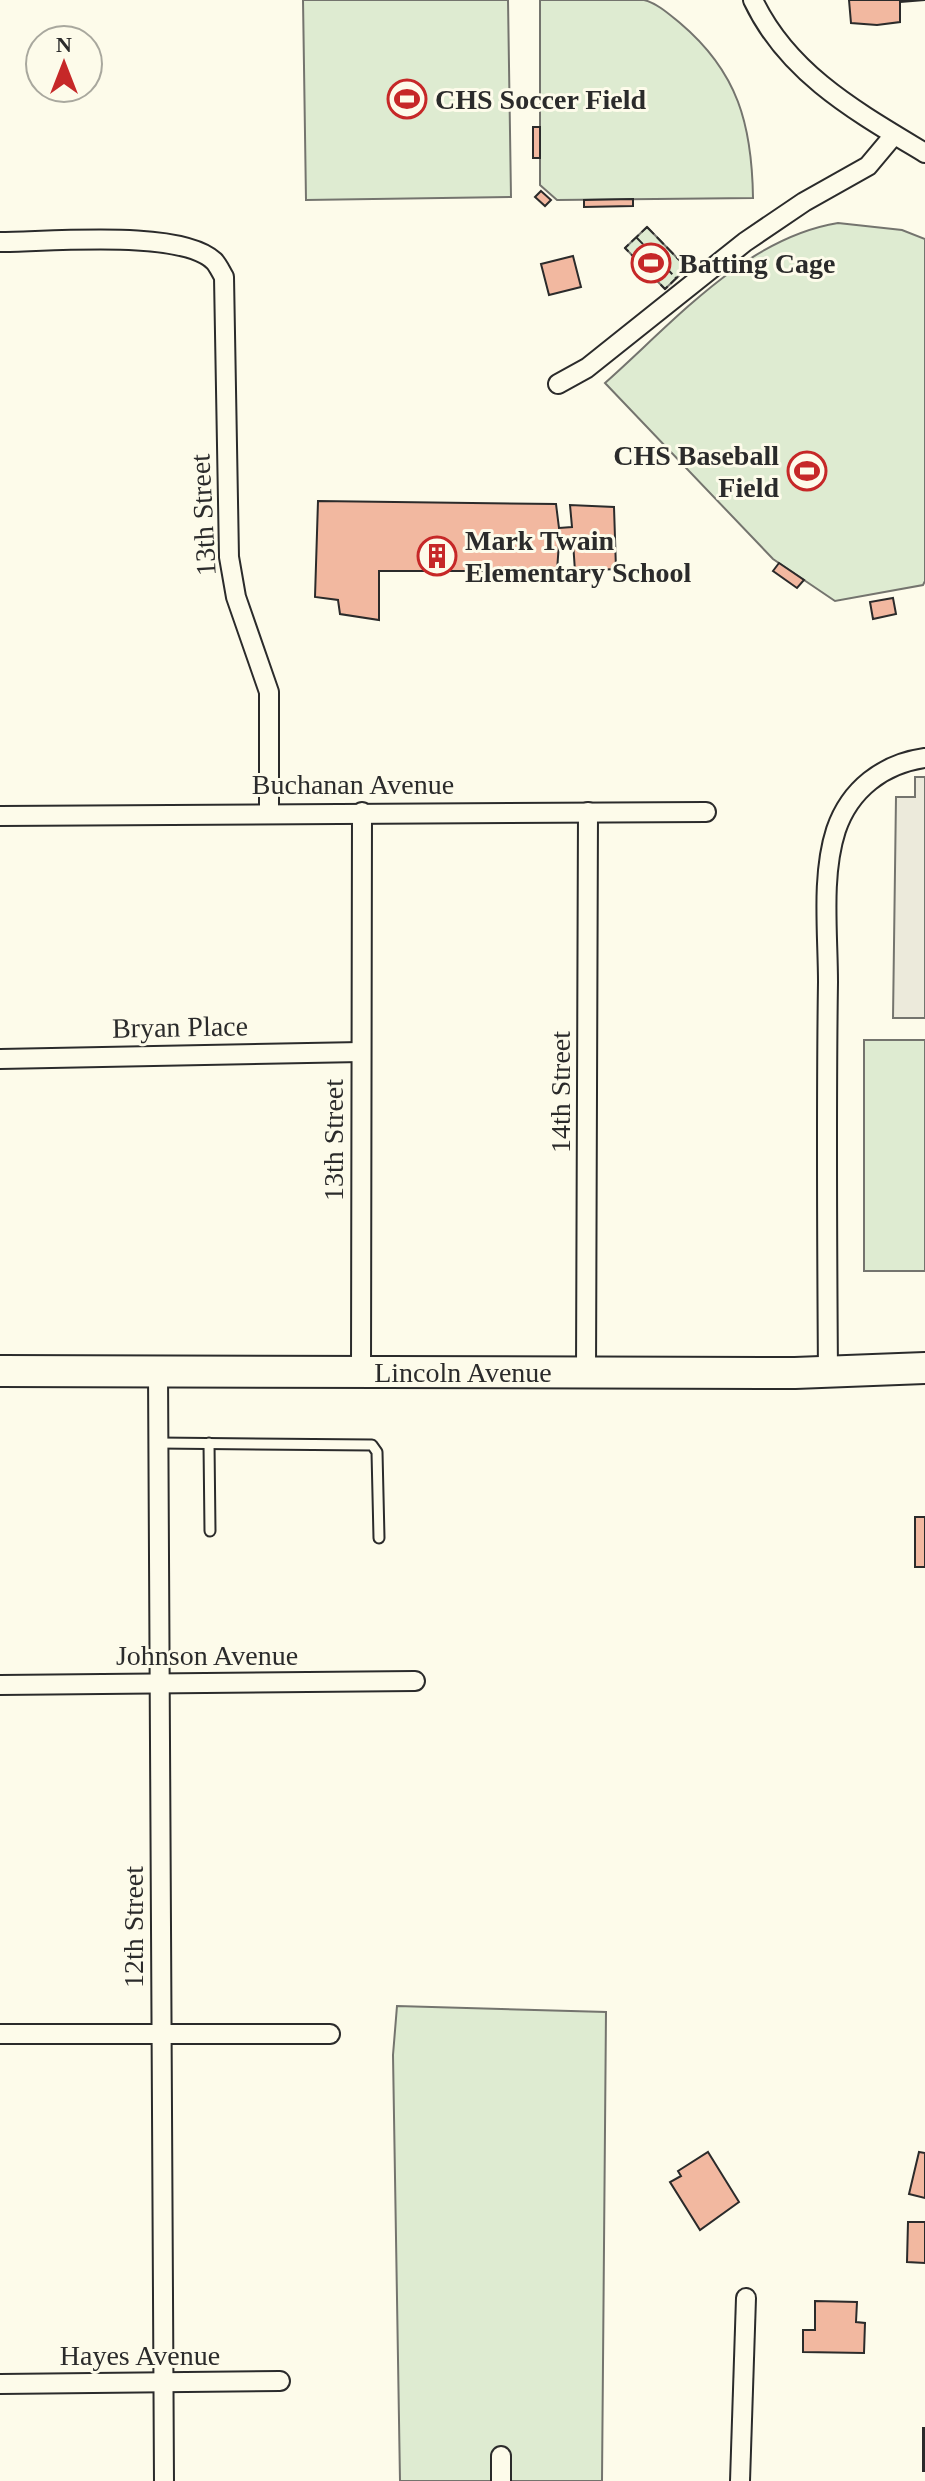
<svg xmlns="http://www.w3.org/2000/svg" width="925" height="2481" viewBox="0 0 925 2481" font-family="Georgia,serif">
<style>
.green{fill:#deebd1;stroke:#74746e;stroke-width:2}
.parking{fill:#eceadb;stroke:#74746e;stroke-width:2}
.building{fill:#f2b8a0;stroke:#2b2b2b;stroke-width:2}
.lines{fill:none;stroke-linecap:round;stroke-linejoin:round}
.service-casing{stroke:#2b2b2b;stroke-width:13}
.minor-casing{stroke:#2b2b2b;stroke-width:22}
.primary-casing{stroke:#2b2b2b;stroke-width:34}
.service{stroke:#fdfbea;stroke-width:9}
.minor{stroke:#fdfbea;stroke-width:18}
.primary{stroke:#fdfbea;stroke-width:30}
.fence{stroke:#2b2b2b;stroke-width:2;stroke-dasharray:10 4;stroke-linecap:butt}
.labels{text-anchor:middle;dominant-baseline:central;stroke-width:6;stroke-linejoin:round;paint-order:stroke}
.poi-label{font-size:28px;font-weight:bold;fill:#2b2b2b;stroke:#fdfbea;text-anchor:start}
.street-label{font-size:28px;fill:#2b2b2b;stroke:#fdfbea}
</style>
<rect width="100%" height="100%" fill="#fdfbea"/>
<g class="green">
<polygon points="303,0 508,0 511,197 306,200"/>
<path d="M540,0C565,0 623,0 644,0C657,3 670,15 680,23C738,72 752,125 753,198L557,200L540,185Z"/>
<path d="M838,223L902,230L925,239V581L923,585L835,601L773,559L605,383C673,323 745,238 838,223Z"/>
<polygon points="647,227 687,268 665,289 625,248"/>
<rect x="864" y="1040" width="61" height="231"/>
<polygon points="397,2006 606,2012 602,2481 400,2481 393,2055"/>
</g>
<polygon class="parking" points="915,777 925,777 925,1018 893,1018 896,797 915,797"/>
<g class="building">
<polygon points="925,0 900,2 900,22 877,25 851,23 849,0"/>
<rect x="533" y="127" width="7" height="31"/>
<polygon points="541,191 551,200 545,206 535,197"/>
<polygon points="633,199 633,206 584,207 584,200"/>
<polygon points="573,256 581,287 549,295 541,264"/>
<polygon points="318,501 556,504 559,528 572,527 570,505 614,507 616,569 575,571 573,542 559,543 557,571 379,571 379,620 340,614 338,600 315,597"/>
<polygon points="779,563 804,580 797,588 773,571"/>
<polygon points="893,598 896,614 873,619 870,602"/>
<rect x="915" y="1517" width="10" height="50"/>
<polygon points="708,2152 739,2202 700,2230 670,2182 681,2176 678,2171"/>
<polygon points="919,2152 925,2153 925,2198 909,2194"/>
<polygon points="908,2222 925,2222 925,2263 907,2262"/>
<polygon points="815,2301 857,2302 856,2322 865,2323 864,2353 803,2352 803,2330 815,2330"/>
<rect x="923" y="2428" width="2" height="43"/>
</g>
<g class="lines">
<g class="service-casing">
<g id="service">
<polyline points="158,1443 372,1445 377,1452 379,1538"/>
<polyline points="209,1443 210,1531"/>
</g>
</g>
<g class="minor-casing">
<g id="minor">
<path d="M753,0C788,74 857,112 925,153"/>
<path d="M0,242C48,242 181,229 214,261C218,265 221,272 224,277L229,557L236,597L269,692V812"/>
<polyline points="558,384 587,368 745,242 804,202 868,166 894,135"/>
<polyline points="0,816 706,812"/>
<polyline points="0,1059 361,1052"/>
<polyline points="158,1372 164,2481"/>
<polyline points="361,1372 362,812"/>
<polyline points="586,1373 588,812"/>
<path d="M828,1373C827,1242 826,1112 828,982C828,934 821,876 836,830C850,789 883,764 925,758"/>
<polyline points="0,1685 415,1681"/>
<polyline points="0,2034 330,2034"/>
<polyline points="0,2384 280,2381"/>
<polyline points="501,2481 501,2456"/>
<polyline points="740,2481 746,2298"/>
</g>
</g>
<g class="primary-casing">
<polyline id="primary" points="0,1371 795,1373 925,1368"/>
</g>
<use href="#service" class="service"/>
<use href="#minor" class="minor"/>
<use href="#primary" class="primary"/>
<g class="fence">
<polygon points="647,227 687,268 665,289 625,248"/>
<polyline points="636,237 676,278"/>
</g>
</g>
<defs>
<g id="stadium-ring" transform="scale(2)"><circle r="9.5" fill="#fdfbea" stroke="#c62828" stroke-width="1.5"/><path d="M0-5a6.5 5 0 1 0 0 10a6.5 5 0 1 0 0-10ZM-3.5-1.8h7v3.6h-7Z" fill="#c62828"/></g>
<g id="building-ring" transform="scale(2)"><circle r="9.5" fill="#fdfbea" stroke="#c62828" stroke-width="1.5"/><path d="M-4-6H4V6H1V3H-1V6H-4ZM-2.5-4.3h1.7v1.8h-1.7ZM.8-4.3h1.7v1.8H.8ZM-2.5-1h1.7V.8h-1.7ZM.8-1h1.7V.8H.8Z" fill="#c62828"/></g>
</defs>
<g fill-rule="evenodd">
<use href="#stadium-ring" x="407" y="99"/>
<use href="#stadium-ring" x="651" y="263"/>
<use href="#stadium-ring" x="807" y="471"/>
<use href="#building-ring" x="437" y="556"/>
</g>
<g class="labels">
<g class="poi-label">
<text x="435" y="99">CHS Soccer Field</text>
<text x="679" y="263">Batting Cage</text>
<text x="779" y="455" text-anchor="end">CHS Baseball<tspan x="779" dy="32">Field</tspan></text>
<text x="465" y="540">Mark Twain<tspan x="465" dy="32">Elementary School</tspan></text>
</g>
<g class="street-label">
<text transform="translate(203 515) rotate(-93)">13th Street</text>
<text x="353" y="784">Buchanan Avenue</text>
<text transform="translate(180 1027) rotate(-1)">Bryan Place</text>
<text transform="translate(560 1092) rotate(-90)">14th Street</text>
<text transform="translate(333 1140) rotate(-90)">13th Street</text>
<text x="463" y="1372">Lincoln Avenue</text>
<text x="207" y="1655">Johnson Avenue</text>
<text transform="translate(133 1927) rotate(-90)">12th Street</text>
<text x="140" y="2355">Hayes Avenue</text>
</g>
</g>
<g transform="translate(64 64)"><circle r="38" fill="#fdfbea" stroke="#a9a89e" stroke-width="2"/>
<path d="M0-6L14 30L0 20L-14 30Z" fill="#c62828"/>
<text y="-12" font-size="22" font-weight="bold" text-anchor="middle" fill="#2b2b2b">N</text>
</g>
</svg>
